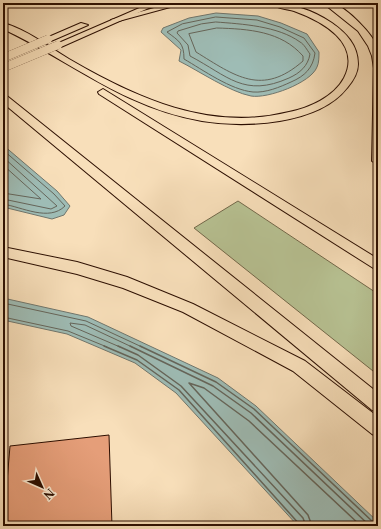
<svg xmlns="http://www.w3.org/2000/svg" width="381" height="529" viewBox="0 0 381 529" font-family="'Libre Caslon Text',serif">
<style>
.green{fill:#b8c394;stroke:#72684a}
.water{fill:#9ebcb5;stroke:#70766d}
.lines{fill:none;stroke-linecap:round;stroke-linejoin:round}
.shore-far1{stroke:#65655a;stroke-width:1}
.shore{stroke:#65655a;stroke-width:1.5}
.building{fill:#e59e79;stroke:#2c0e00}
.major-casing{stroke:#2c0e00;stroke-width:2}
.highway-casing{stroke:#2c0e00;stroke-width:2}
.major{fill:#f8dfba;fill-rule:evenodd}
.highway{fill:#f8dfba;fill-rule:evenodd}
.major-bridge-casing{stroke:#2c0e00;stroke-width:8;stroke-linecap:butt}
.major-bridge{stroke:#f8dfba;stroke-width:8}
</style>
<rect width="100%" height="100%" fill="#f8dfba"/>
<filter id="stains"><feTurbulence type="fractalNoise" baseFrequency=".005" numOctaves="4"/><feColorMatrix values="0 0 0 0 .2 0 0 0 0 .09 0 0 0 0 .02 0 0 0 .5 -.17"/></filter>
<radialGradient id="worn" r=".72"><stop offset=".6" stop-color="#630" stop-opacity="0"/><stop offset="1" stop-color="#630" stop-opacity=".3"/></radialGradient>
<polygon class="green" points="238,201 378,294 378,375 194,228"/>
<g class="water">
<path d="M216,13L258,16L281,23L307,34L319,52C319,57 319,63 317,67C311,83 267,99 251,96C230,92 199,71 179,61L181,50L161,32L163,28L189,18Z"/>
<polygon points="3,145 57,191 70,206 64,215 52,219 3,207"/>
<polygon points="3,298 88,317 218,378 256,406 378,522 378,526 298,526 176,393 135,363 67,334 3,320"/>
</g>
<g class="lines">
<g class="shore-far1">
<path d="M216,17L257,20L280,27L304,38L315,53C313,68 305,76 291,82C280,87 266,93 253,92C231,90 203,70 184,59C184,43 179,41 167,32L182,24Z"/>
<path d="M216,22C242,24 278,26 300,42C304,44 307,50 310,54C308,66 300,73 289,78C244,98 228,76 190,56L188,45L177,33L178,31L201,24Z"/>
<path d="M217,28C249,29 281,31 303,56V61C262,97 235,76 196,52L189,34Z"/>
<path d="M3,150L54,194L65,206C49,222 22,207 3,204"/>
<polyline points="3,157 57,206 51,209 3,199"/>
<polyline points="3,165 41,199 3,193"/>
<polyline points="3,303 86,321 142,347"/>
<polyline points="3,317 68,331 107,347"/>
<polyline points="120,347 71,326 70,323 85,325 132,347"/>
</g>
<g class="shore">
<polyline points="104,346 137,360 179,390 301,526"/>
<polyline points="118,346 138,355 181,386 303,518 306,526"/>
<polyline points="130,346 213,386 251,413 370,526"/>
<polyline points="140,346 216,382 254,409 374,523 378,524"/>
<polyline points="312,526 308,515 189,383 204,388 249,421 361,526"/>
</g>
</g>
<polygon class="building" points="109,435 112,526 3,526 3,486 7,482 10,446"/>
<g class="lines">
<g class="major-casing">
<g id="major">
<polygon points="151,3 160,3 61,47 54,45"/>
<polygon points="81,23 88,25 51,41 44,39"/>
</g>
</g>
<g class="highway-casing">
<g id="highway">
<polygon points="172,3 185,3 115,22 111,20"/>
<path d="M269,3C291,3 313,10 332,23C346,33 358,45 358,64C358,73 353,81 347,88C318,125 245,128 202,121C122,107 73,62 3,29V23C26,29 49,47 69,59C136,98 210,132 289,112C309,108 334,97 344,78C362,43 322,21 294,11C287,9 275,8 269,3Z"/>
<path d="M323,3C326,3 330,2 333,3C348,9 372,33 378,48V165L372,161L374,68L372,56L368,46L358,31Z"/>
<polygon points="103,89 378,259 378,271 99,94 98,92"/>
<polygon points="3,95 7,96 378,393 378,412 372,410 3,103"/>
<polygon points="3,247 77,262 127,277 193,304 305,361 378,417 378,437 372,434 293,371 183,312 123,288 77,274 3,257"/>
</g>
</g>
<use href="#major" class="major"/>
<use href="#highway" class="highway"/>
<g class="major-bridge-casing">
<g id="major-bridge">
<polyline points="3,58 48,39"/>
<polyline points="3,68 58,45"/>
</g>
</g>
<use href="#major-bridge" class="major-bridge"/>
</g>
<rect width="381" height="529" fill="none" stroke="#f8dfba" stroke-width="16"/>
<rect x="4" y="4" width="373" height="521" fill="none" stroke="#2c0e00" stroke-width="2"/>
<rect x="8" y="8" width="365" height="513" fill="none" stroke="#2c0e00"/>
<g transform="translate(42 487) rotate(135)" stroke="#faead2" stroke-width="3" paint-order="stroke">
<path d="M0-3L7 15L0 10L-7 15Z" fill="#2c0e00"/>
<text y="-6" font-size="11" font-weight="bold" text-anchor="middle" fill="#2c0e00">N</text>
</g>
<rect width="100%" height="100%" filter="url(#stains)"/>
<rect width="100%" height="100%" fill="url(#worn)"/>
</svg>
